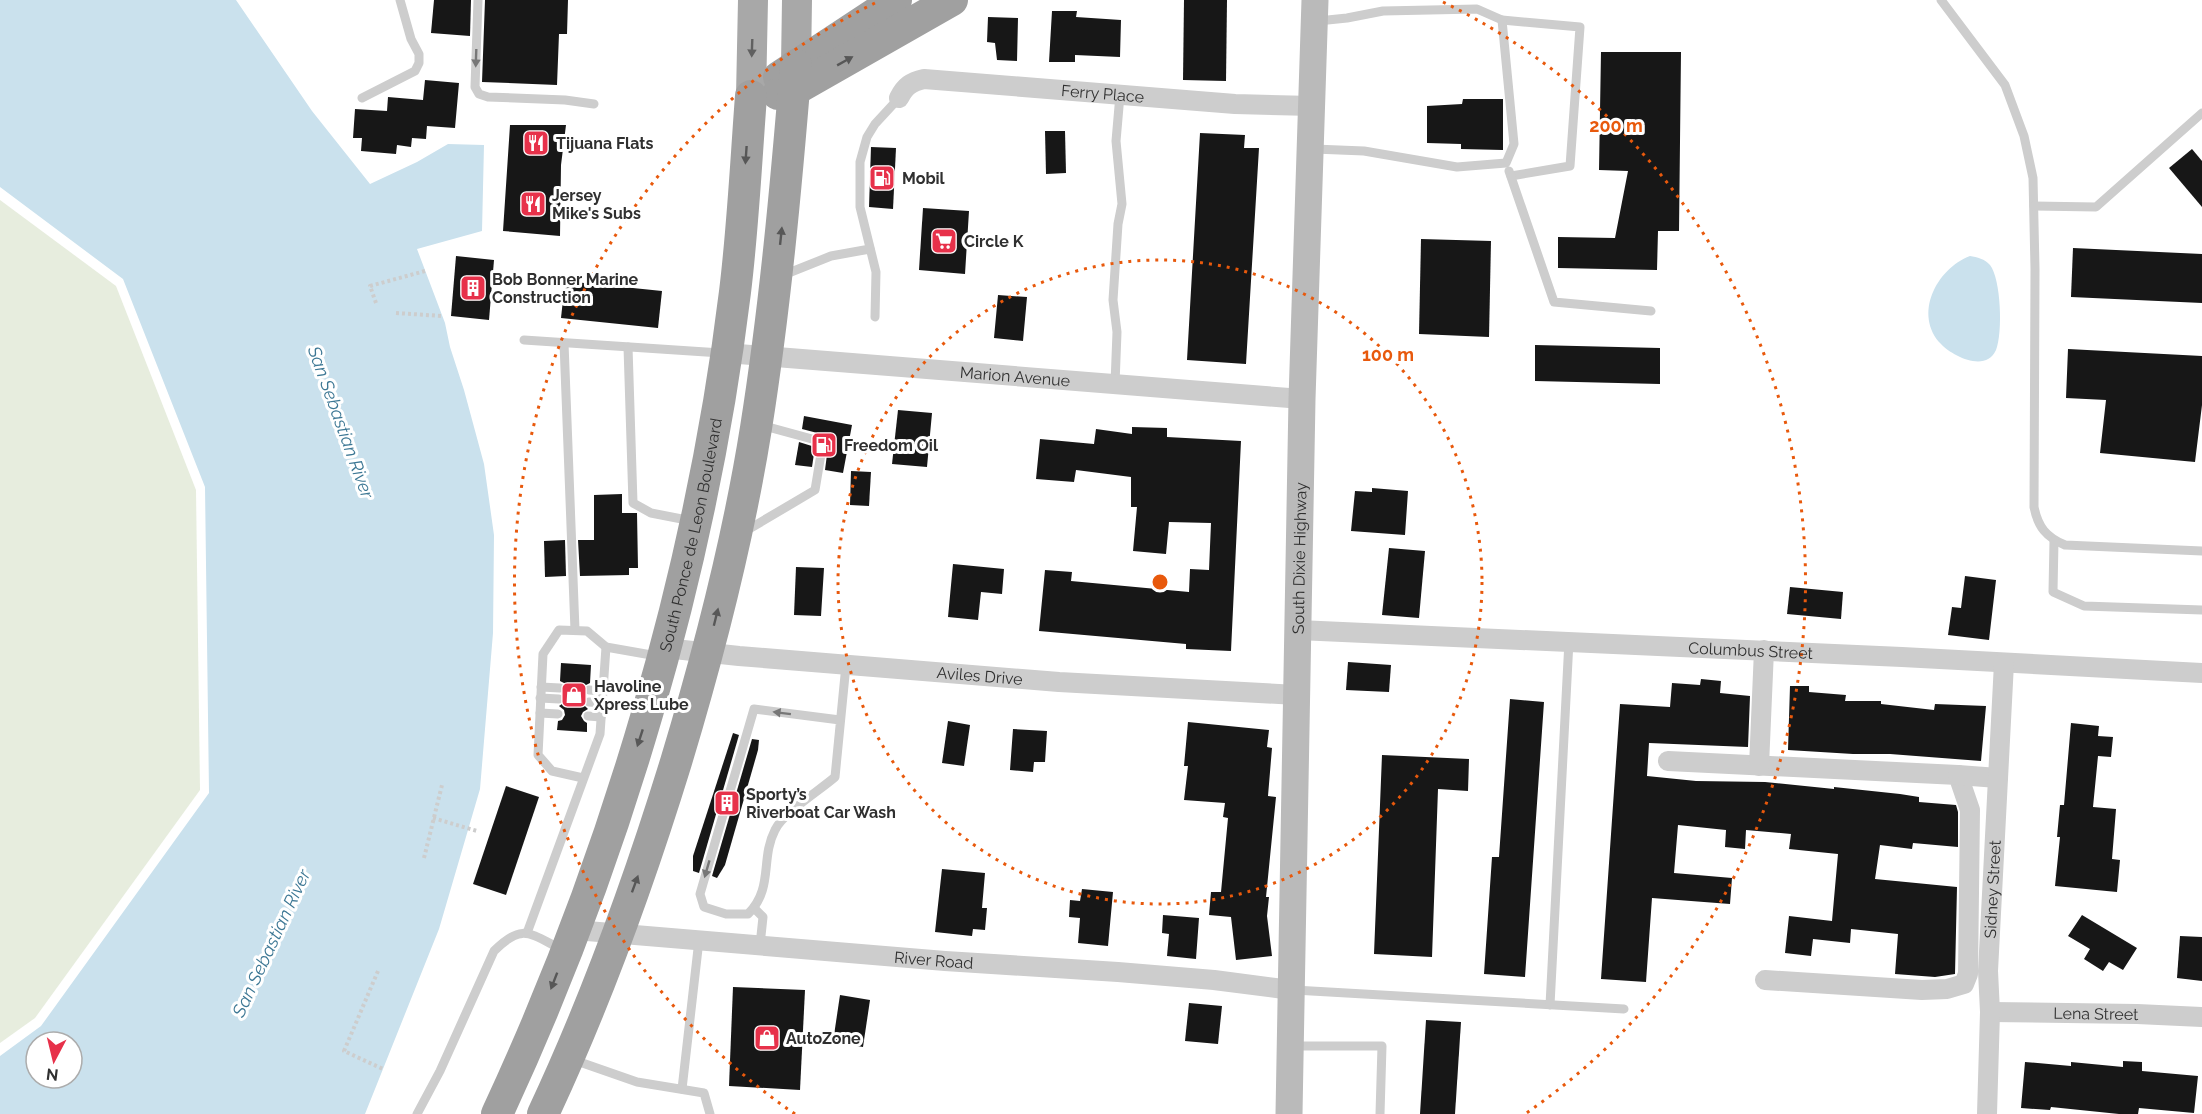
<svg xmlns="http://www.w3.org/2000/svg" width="2202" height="1114" viewBox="0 0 2202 1114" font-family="Raleway,sans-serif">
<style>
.green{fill:#e7edde}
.water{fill:#cae1ed;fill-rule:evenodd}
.building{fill:#171717}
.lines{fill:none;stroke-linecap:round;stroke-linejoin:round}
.path{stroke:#cdcdcd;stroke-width:4;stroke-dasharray:3 3;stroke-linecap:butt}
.service{stroke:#cdcdcd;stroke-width:9}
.minor{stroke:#cdcdcd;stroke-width:20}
.secondary{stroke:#bababa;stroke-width:27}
.primary{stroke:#a8a8a8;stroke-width:30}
.trunk{stroke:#a0a0a0;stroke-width:32}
.oneway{fill:#606060}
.oneway2{fill:#777}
.oneway3{fill:#575757}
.ring{fill:none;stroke:#e8590c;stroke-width:3;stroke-dasharray:3 6}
.labels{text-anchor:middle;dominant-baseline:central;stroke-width:6;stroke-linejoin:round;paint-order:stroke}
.street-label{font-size:16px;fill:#303030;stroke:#fff}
.poi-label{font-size:16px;font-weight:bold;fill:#303030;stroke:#fff;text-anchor:start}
.water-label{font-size:18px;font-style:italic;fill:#3c7794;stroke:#fff}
.centre{fill:#e8590c;stroke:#fff;stroke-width:3}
.ring-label{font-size:18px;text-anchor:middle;font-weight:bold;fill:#e8590c;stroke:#fff;stroke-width:6;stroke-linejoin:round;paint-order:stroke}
</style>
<rect width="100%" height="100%" fill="#fff"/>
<polygon class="green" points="0,200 116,286 196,490 200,790 35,1018 0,1043"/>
<g class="water">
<path d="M0,0H236L312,111L370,184L417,162L448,144L484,145L482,231L417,249L445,323L450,347L464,390L484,464L494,535L493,633L480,789L439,929L365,1114H0V1056L41,1026L209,793L205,487L123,279L0,187ZM36,1042H72V1078H36Z"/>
<path d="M1970,256C1977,257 1985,259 1990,265C2001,279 2003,333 1996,350C1986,373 1952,356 1941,344C1913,315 1936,269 1970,256Z"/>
</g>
<g class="building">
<polygon points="434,0 471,0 470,36 431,33"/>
<polygon points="485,0 568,0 567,34 559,34 557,85 482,82"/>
<polygon points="1184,0 1227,0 1226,81 1183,80"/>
<polygon points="1052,11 1077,11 1076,17 1121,20 1120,57 1075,55 1075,62 1049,62"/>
<polygon points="988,17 1018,18 1017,61 997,60 995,43 987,42"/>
<polygon points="1601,52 1681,52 1679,231 1658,231 1657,270 1558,268 1558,237 1615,238 1628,171 1599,170"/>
<polygon points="425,80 459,83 455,128 427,126 426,139 412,138 411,147 397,145 396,154 361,151 362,138 353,138 355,109 387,111 388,97 423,100"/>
<polygon points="1463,99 1503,99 1503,150 1461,149 1461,144 1427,143 1427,106 1462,104"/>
<polygon points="510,125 566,125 561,165 560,236 503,231"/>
<polygon points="1045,131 1065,131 1066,173 1046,174"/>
<polygon points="1200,133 1245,135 1244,148 1259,148 1246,364 1187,360"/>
<polygon points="871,147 896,148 893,209 869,207"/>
<polygon points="2192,149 2202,161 2202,207 2169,168"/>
<polygon points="923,208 969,211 965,274 919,270"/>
<polygon points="1421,239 1491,241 1489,337 1419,334"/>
<polygon points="2073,248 2202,254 2202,303 2071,297"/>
<polygon points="456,256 494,260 489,320 451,316"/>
<polygon points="565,281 662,291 658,328 561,318"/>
<polygon points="998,295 1027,297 1023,341 994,338"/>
<polygon points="1535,345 1660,348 1660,384 1535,381"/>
<polygon points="2068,349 2202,356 2202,405 2195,462 2100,453 2106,400 2066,398"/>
<polygon points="898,410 932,413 927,467 892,464"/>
<polygon points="804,416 852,425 843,473 825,470 829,439 825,435 802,429"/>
<polygon points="1132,427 1167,428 1167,437 1241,441 1231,651 1186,649 1186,644 1039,631 1045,570 1072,572 1071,581 1189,592 1190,569 1209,570 1211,523 1169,522 1166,554 1133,551 1137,507 1131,507 1131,477 1076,470 1074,482 1036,479 1040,439 1094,444 1096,429 1132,434"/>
<polygon points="799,442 815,447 812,467 795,465"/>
<polygon points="851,471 871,472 869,506 850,505"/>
<polygon points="1372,488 1408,491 1405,535 1351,531 1355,491 1372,492"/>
<polygon points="622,494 622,513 637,513 638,568 629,568 629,575 580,576 578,540 594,540 594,495"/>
<polygon points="565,540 566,576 545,577 544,541"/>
<polygon points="1389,548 1425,551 1419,618 1382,615"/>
<polygon points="953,564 1004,569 1002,594 981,592 978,620 948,617"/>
<polygon points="796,567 824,568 821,616 794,615"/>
<polygon points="1965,576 1996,580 1989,640 1948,635 1952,607 1961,608"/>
<polygon points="1790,587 1843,592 1841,619 1787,614"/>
<polygon points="1348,662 1391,665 1389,692 1346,690"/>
<polygon points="561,663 591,665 590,683 584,686 582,690 586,696 583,699 583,704 588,709 583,712 581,716 584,721 587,723 587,732 557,730 558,721 562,720 565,715 564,710 559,706 565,702 563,694 567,689 566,684 560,681"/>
<polygon points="1701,679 1721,681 1720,693 1750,696 1748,747 1649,743 1647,776 1696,781 1765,782 1834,789 1834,787 1900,794 1919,797 1919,802 1956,805 1958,812 1958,847 1913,843 1912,849 1880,845 1875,879 1957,887 1955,974 1935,977 1895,974 1898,934 1851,929 1850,943 1813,939 1811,956 1785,953 1789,916 1832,921 1838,854 1789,849 1791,834 1746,830 1745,849 1725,847 1726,830 1678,825 1674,873 1732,878 1730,904 1652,898 1646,982 1601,979 1620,704 1670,707 1672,683 1700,685"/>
<polygon points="1790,686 1809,686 1809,692 1846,695 1845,701 1881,701 1881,704 1934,710 1935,704 1986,706 1981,761 1890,754 1853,754 1788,750"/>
<polygon points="1510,699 1544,702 1525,977 1484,974 1492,857 1499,857"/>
<polygon points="948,721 970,725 964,766 942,763"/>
<polygon points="1188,722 1269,730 1267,747 1272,748 1268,796 1276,797 1266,897 1269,897 1267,916 1272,956 1236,960 1231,917 1209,915 1211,892 1221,892 1228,818 1223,817 1225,803 1184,800 1188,766 1184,766"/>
<polygon points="2071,723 2099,726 2098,736 2113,737 2111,757 2098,756 2093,807 2116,809 2112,859 2120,860 2117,892 2055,886 2060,837 2057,837 2060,805 2064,805"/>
<polygon points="1013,729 1047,731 1045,762 1034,762 1033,772 1010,770"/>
<polygon points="733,733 739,735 699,873 693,871 693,856"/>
<polygon points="752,739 759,740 758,750 725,865 717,878 712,876"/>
<polygon points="1382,755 1469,759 1468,791 1438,789 1432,957 1374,954"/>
<polygon points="506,786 539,797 506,895 473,884"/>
<polygon points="942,869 985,873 982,908 987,908 985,930 973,929 972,936 935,932"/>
<polygon points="1082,889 1113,892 1108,946 1078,943 1080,918 1069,917 1070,900 1080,901"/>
<polygon points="1163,915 1199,918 1196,959 1167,956 1169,934 1162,933"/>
<polygon points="2082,915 2137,948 2123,970 2109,962 2103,971 2084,959 2090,949 2068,936"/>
<polygon points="2180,936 2202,937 2202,981 2177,978"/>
<polygon points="733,987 805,990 800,1090 729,1086"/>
<polygon points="840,995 870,1000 863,1047 833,1042"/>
<polygon points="1189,1003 1222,1006 1218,1044 1185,1041"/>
<polygon points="1426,1020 1461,1022 1455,1114 1420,1114"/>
<polygon points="2123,1061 2142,1062 2142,1071 2198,1076 2194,1113 2139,1108 2138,1114 2119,1114 2051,1107 2050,1110 2021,1108 2025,1062 2071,1066 2071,1062 2123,1067"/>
</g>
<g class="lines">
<g class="path">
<polyline points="376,303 370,286 425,271"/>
<polyline points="396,313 442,316"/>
<polyline points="433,818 477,831"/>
<polyline points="424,858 442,785"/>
<polyline points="378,971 344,1051 383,1069"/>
</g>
<g class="service">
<polyline points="478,0 475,87 479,94 488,97 565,100 594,104"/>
<path d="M1941,0L2005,85L2024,136L2033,178L2035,269L2034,507C2038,527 2046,537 2065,545L2202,551"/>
<polyline points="1502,20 1580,27 1570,166 1511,176"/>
<polyline points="362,98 415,71 419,63 419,54 411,39 400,0"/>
<polyline points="1314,149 1364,151 1457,167 1506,163 1514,144 1502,20 1477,9 1383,11 1347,18 1318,21"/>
<polyline points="1509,171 1554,302 1651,311"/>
<polyline points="2034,206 2096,207 2202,113"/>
<polyline points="781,276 831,256 870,249"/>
<polyline points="875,317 876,272 860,207 860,162 867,137 875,124 899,98"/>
<polyline points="524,340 721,353"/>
<polyline points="564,343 575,630"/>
<polyline points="628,347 633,503 651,513 692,521"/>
<polyline points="1115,384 1117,332 1113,300 1118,224 1122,204 1116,141 1120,95"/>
<polyline points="744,532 815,490 823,442 761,425"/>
<polyline points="2054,541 2053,592 2084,606 2202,610"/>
<polyline points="541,687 560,688"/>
<polyline points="589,690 603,691"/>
<polyline points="540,698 559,699"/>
<polyline points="589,702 602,703"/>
<polyline points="540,713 558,714"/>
<polyline points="588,716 601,717"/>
<path d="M840,720L754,709L700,894L704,907L726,914H748C774,888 760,859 775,830C783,813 819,791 835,777L846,665"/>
<polyline points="583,778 552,771 538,755 543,654 559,630 587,631 606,647 657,656"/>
<polyline points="754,908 763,917 760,945"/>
<polyline points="527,933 600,734 606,647"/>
<polyline points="1294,990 1624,1009"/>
<polyline points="1550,1005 1569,641"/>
<polyline points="1293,1046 1382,1046 1380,1114"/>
<polyline points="571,1059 637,1082 704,1093 710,1114"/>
<polyline points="682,1089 699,940"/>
<path d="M417,1114L440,1071L494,951C522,923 529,933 561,949"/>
</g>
<g class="minor">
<path id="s1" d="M899,98C905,86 911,82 924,79L1235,104L1313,106"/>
<path id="s2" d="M726,353L1302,399"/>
<path id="s3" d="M1298,630L1902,657L2202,673"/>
<path id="s4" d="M665,648L739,656L1059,682L1297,695"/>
<polyline points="1668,761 1958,775 1970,810 1968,974 1964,984 1947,989 1922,990 1765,980"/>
<polyline points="1759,766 1764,650"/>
<polyline points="1958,775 1998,778"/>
<path id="s5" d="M575,930L945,961L1118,972L1214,980L1291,990"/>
<path id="s6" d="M1990,1012L2137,1014L2202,1017"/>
<path id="s7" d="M1987,1114L1990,1012L1988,971L2004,663"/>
</g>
<path class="secondary" id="s8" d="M1289,1114L1302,399L1315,0"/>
<g class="primary">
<polyline points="796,65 797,0"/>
<polyline points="751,96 753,0"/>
</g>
<g class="trunk">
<polyline points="779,77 896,0"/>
<polyline points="778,94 794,90 952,0"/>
<path id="s9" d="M497,1114C615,861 701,570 735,292C743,227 746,162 751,96"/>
<path d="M543,1114C596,1001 639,882 676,762C709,653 738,541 756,428C775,308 786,187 796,65"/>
</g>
</g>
<defs><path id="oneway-solid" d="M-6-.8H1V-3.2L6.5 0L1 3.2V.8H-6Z" transform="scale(1.5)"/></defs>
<use class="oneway" href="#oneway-solid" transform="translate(752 48) rotate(92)"/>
<g class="oneway2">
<use href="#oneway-solid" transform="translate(476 58) rotate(92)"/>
<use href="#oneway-solid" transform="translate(782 713) rotate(-173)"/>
<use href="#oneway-solid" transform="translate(707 869) rotate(106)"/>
</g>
<g class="oneway3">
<use href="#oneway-solid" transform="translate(845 61) rotate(-29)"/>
<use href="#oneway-solid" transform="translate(746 155) rotate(94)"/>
<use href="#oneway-solid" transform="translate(781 236) rotate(-84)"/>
<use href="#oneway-solid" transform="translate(716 617) rotate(-76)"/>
<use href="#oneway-solid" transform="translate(640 738) rotate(108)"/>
<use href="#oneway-solid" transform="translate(635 884) rotate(-70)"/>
<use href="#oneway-solid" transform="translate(554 981) rotate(111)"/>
</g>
<g class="ring">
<circle cx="1160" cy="582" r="322"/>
<path d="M795 1114A645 645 0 0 1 877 2M1443 2A645 645 0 0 1 1525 1114"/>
</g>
<defs>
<g id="restaurant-square" transform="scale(1.35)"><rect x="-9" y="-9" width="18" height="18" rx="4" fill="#e7314a" stroke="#fff"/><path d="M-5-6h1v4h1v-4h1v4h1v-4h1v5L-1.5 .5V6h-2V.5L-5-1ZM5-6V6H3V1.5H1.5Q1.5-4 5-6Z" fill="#fff"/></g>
<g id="fuel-square" transform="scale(1.35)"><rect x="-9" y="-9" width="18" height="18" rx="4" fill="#e7314a" stroke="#fff"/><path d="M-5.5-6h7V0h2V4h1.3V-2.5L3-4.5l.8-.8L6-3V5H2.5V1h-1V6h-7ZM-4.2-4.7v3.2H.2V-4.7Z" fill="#fff"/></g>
<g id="supermarket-square" transform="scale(1.35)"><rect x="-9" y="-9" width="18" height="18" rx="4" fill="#e7314a" stroke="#fff"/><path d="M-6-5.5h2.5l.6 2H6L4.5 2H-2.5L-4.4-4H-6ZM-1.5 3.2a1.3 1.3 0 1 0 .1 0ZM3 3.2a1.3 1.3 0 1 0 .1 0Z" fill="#fff"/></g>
<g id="building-square" transform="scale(1.35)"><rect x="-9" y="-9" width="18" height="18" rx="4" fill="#e7314a" stroke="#fff"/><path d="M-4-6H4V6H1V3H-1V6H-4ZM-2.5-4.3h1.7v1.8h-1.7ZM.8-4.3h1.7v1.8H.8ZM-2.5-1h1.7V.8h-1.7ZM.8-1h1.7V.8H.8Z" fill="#fff"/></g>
<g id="shop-square" transform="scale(1.35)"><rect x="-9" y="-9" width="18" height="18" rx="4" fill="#e7314a" stroke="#fff"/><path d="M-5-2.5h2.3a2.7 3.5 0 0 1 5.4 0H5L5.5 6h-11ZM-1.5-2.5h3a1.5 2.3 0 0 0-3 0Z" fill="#fff"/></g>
</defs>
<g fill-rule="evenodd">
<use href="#restaurant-square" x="536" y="143"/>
<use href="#fuel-square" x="882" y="178"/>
<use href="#restaurant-square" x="533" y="204"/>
<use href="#supermarket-square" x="944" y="241"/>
<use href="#building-square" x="473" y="288"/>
<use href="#fuel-square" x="824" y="445"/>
<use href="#shop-square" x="574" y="695"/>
<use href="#building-square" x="727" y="803"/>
<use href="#shop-square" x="767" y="1038"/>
</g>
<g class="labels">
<g class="street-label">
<text stroke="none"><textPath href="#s1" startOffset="212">Ferry Place</textPath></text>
<text stroke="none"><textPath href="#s2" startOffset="290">Marion Avenue</textPath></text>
<text stroke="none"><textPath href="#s9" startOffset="612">South Ponce de Leon Boulevard</textPath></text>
<text stroke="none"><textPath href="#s8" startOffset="556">South Dixie Highway</textPath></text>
<text stroke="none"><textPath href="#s3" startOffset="453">Columbus Street</textPath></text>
<text stroke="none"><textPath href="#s4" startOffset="316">Aviles Drive</textPath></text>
<text stroke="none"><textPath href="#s7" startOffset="225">Sidney Street</textPath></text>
<text stroke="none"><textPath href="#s5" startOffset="360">River Road</textPath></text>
<text stroke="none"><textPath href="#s6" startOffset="106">Lena Street</textPath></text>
</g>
<g class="poi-label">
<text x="556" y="143">Tijuana Flats</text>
<text x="902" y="178">Mobil</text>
<text x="552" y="195">Jersey<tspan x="552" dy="18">Mike's Subs</tspan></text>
<text x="964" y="241">Circle K</text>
<text x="492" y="279">Bob Bonner Marine<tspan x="492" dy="18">Construction</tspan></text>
<text x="844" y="445">Freedom Oil</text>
<text x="594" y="686">Havoline<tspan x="594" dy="18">Xpress Lube</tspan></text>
<text x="746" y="794">Sporty’s<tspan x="746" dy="18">Riverboat Car Wash</tspan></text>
<text x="786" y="1038">AutoZone</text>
</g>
<g class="water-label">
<text transform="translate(341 422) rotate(70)">San Sebastian River</text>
<text transform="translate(271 943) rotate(-65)">San Sebastian River</text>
</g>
</g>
<circle cx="1160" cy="582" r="9" class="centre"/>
<g class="ring-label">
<text x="1616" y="132">200 m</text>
<text x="1388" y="361">100 m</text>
</g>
<g transform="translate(54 1060) rotate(187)"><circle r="28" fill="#ffffff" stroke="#acacac" stroke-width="1.5"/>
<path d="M0-4.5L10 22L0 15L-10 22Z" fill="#e7314a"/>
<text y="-9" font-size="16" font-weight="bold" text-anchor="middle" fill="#303030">N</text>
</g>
</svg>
